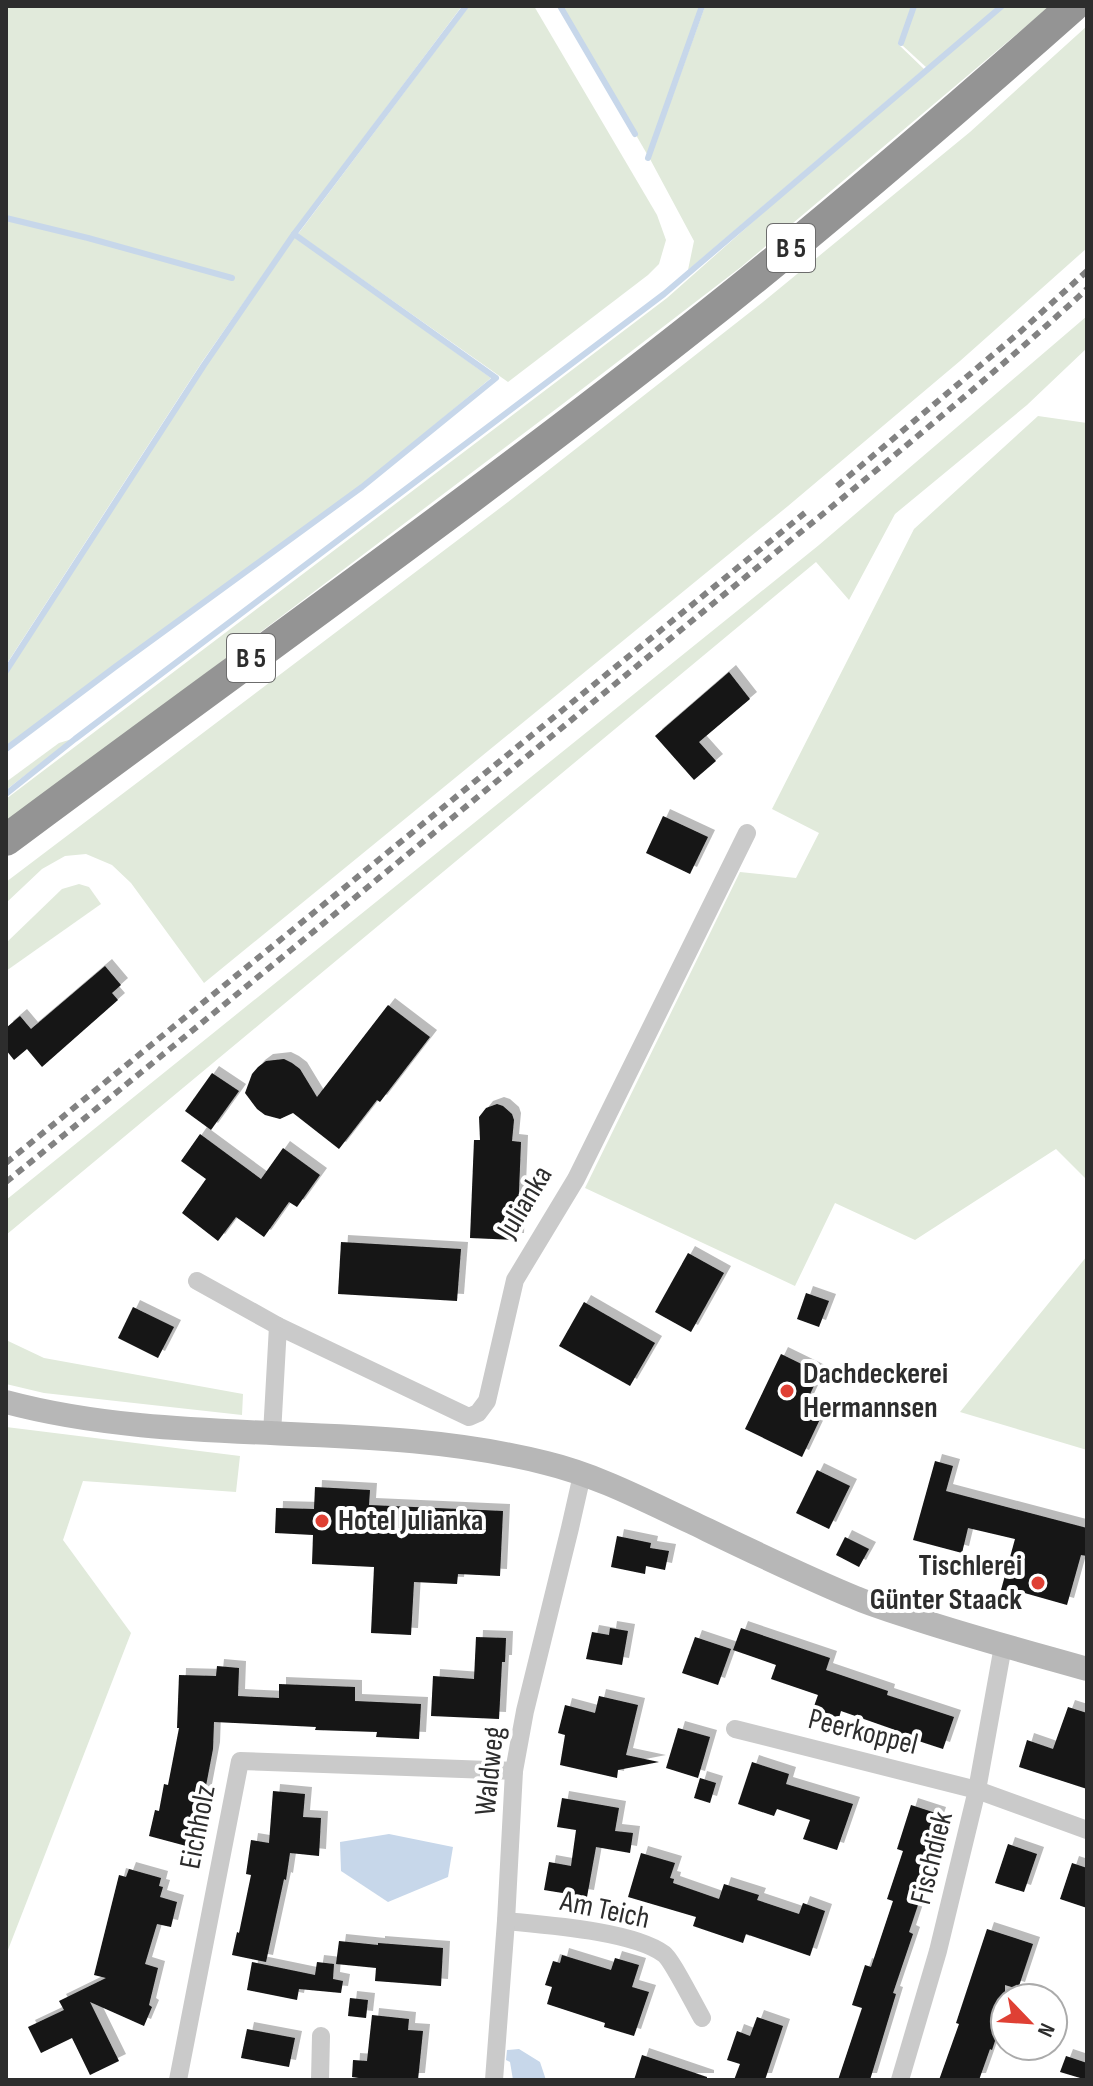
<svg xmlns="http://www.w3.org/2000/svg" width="1093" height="2086" viewBox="0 0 1093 2086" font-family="'Sofia Sans Condensed',sans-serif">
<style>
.green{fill:#e1eadb}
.water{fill:#c7d7ea}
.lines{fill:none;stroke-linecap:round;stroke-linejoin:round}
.stream{stroke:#c7d7ea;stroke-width:6}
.building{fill:#141414;filter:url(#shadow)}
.street{stroke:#cacaca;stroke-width:18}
.secondary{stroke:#b7b7b7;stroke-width:24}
.highway{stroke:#949494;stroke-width:32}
.rail{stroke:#828282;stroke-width:6;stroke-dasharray:8 6;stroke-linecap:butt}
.poi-dot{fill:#df4034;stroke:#fff;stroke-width:3}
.labels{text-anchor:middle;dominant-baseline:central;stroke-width:8;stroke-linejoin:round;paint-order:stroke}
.shield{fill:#fff;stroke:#6c6c6c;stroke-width:2}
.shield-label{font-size:28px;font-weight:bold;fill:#2d2d2d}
.street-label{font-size:30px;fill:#2d2d2d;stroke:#fff}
.poi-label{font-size:30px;font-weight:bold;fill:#2d2d2d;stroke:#fff;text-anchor:start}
</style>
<defs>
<filter id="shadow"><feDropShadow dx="7" dy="-7" stdDeviation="0" flood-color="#0004"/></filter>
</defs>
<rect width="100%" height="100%" fill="#fff"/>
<g class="green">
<polygon points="6,6 462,6 293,232 202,362 6,665"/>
<polygon points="469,6 534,6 657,215 666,240 659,264 648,275 508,382 298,234"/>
<polygon points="561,6 700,6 647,154"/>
<polygon points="705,6 912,6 898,44 924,69 688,270 694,241 650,159"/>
<polygon points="916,6 1000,6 927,68 902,45"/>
<polygon points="1005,6 1050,6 741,267 564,403 6,824 6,799 667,298 808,173"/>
<polygon points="1087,26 1087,248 960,361 788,506 204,983 131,883 112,865 86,854 65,856 42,869 6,903 6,882 508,502 763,302 970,132"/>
<polygon points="294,236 491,378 361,486 115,664 6,747 6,674 205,367"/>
<polygon points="1087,316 1087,348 1027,405 895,514 849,600 816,562 6,1235 6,1200 819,545"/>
<polygon points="1038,416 1087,423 1087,1180 1056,1149 915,1240 835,1203 795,1286 585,1188 740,872 796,878 819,833 772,809 914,529"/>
<polygon points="72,739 6,790 6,782 59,743"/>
<polygon points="79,884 89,887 101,904 6,971 6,943 62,889"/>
<polygon points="1087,1256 1087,1450 960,1412"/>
<polygon points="6,1340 44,1358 243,1394 242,1415 44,1393 6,1384"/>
<polygon points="6,1427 240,1456 236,1492 83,1481 63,1540 131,1633 6,1955"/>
</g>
<g class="water">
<polygon points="389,1834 453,1847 448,1877 388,1902 341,1871 340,1842"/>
<polygon points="519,2049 540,2062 546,2080 513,2080 510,2062 506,2060 507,2050"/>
</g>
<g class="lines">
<g class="stream">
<polyline points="560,6 635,134"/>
<polyline points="901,43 914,6"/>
<polyline points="648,158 702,6"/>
<polyline points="6,218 88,238 232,278"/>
<polyline points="6,671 204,365 294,234 466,6"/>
<polyline points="6,749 115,667 362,487 496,378 294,234"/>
<polyline points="6,794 75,739 664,294 1002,6"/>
</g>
</g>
<g class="building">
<polygon points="729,672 750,699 699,742 716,761 694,780 655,736"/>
<polygon points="663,816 708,837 690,874 646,853"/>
<polygon points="105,966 121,985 112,993 118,1000 42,1067 27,1049 14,1060 6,1050 6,1028 20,1016 31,1029"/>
<polygon points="388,1005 430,1037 380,1102 377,1100 339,1149 293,1113 280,1119 265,1115 257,1109 245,1093 252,1074 258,1067 266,1061 284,1059 292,1063 300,1069 317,1097"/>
<polygon points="212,1073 239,1091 211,1130 185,1111"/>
<polygon points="497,1104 503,1106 512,1114 514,1120 512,1141 521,1142 517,1240 470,1238 474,1140 480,1140 479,1117 486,1108"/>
<polygon points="200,1134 261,1179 283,1148 320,1175 297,1207 289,1202 264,1237 236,1217 218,1241 182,1213 206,1179 181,1161"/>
<polygon points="341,1242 461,1249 457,1301 338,1294"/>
<polygon points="688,1253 724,1273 691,1332 655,1312"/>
<polygon points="806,1293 829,1301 819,1327 797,1319"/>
<polygon points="584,1302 655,1343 630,1386 559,1346"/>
<polygon points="133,1307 174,1327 158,1358 118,1338"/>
<polygon points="781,1354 820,1373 803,1409 821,1417 802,1457 745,1429"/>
<polygon points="935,1461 953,1466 946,1491 1087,1528 1087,1556 1081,1555 1067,1605 1021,1592 1020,1596 1001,1590 1015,1539 968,1528 962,1553 913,1540"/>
<polygon points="817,1470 850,1486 829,1529 796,1513"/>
<polygon points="315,1487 370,1490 369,1505 503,1511 500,1576 458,1574 457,1584 414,1582 411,1635 371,1633 374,1567 312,1564 313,1535 275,1533 276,1508 314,1509"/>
<polygon points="617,1536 651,1543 650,1548 669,1551 665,1570 646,1566 645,1574 611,1567"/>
<polygon points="845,1537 869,1549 859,1567 836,1555"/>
<polygon points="610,1628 628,1631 622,1665 586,1659 592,1632 609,1635"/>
<polygon points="741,1628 830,1658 826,1670 888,1691 887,1695 954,1717 943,1749 897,1734 898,1731 841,1711 839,1718 813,1709 818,1695 771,1679 776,1665 733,1650"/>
<polygon points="476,1637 506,1638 505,1662 502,1662 499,1719 431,1716 433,1676 474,1679"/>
<polygon points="695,1637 731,1649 718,1685 682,1673"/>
<polygon points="217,1666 239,1668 238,1696 279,1698 279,1684 303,1685 355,1687 355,1701 421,1704 419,1739 376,1737 377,1732 315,1730 316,1727 214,1722 213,1749 205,1791 190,1847 149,1836 155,1810 159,1811 164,1784 168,1785 179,1728 177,1728 179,1675 216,1676"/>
<polygon points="599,1696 638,1705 626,1755 659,1762 618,1770 617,1778 560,1765 565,1735 558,1733 565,1705 595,1713"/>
<polygon points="1068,1707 1087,1713 1087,1789 1019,1767 1027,1740 1053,1749"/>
<polygon points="678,1728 710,1737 698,1778 666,1768"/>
<polygon points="752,1762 789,1774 786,1784 853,1804 837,1850 803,1839 810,1820 777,1809 774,1816 738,1804"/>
<polygon points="700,1778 716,1783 710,1803 694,1798"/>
<polygon points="273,1791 305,1794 303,1817 321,1818 319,1856 290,1853 286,1880 284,1879 266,1962 232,1955 237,1932 239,1933 251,1875 246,1874 251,1840 269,1843"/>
<polygon points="562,1798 619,1808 615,1831 633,1833 630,1853 596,1847 587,1897 544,1890 549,1862 571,1866 576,1830 557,1827"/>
<polygon points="911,1805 939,1814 922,1866 930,1869 909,1932 913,1934 893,1993 896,1994 870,2080 838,2080 862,2008 852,2005 865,1965 871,1967 893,1901 887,1899 903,1851 897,1849"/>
<polygon points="1008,1844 1037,1854 1024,1892 995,1883"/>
<polygon points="641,1853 675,1863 670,1878 674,1879 673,1883 719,1899 724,1884 759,1895 757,1900 799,1914 803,1903 825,1911 810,1956 746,1934 743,1943 693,1926 696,1917 628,1897"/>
<polygon points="1072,1863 1087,1868 1087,1908 1060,1899"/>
<polygon points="129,1869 161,1878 159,1886 163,1887 160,1897 177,1902 171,1927 157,1924 145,1964 158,1968 149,2005 152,2007 144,2026 90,2002 119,2061 90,2075 72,2038 41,2053 28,2027 64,2010 59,2001 106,1978 94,1975 119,1875 126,1877"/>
<polygon points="987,1929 1033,1944 1018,1989 1005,1985 1005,2011 992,2050 990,2049 979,2080 939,2080 959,2024 956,2023"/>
<polygon points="339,1941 378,1945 378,1943 443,1948 441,1986 375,1981 376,1968 336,1964"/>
<polygon points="562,1955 611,1970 615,1958 639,1965 632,1987 649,1992 634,2036 604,2027 605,2023 547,2004 552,1987 545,1985 553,1961 560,1963"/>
<polygon points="252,1962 315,1975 317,1962 334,1964 333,1979 343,1981 341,1993 299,1989 297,2000 247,1990"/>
<polygon points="350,1998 368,2000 366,2018 348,2016"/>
<polygon points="372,2015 409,2019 408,2030 423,2031 418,2080 372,2080 352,2077 353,2060 367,2061"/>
<polygon points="757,2017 783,2026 765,2080 734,2080 740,2064 727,2060 737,2031 750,2036"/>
<polygon points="247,2029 295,2038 289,2067 241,2058"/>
<polygon points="642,2055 707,2077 707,2080 634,2080"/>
<polygon points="1066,2056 1087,2063 1087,2080 1060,2072"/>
</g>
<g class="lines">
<g class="street">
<polyline points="197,1281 278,1326"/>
<polyline points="272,1434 278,1326 469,1417 478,1413 487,1401 515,1280 576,1179 747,833"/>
<polyline points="735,1729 977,1790 1087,1830"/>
<path d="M506,1921C546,1925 633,1931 664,1954C672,1960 695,2006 702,2018"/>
<polyline points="178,2080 240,1761 514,1771"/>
<polyline points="320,2080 321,2036"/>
<polyline points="494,2080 506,1921 514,1771 525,1711 570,1528 582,1475"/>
<polyline points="900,2080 938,1951 977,1790 1003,1646"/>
</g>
<path class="secondary" d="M6,1402C182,1449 369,1418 546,1463C596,1475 644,1500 691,1522C745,1548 800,1575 856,1598C872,1605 890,1610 907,1616C967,1636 1027,1652 1087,1669"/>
<path class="highway" d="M6,840C235,669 469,504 693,327C824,224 949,116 1073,6"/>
<g class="rail">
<polyline points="837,486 1020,332 1087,271"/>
<polyline points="6,1163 806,512"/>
<path d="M6,1182C232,999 457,814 682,629C818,517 957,408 1087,289"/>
</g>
</g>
<g class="poi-dot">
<circle cx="787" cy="1391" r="8"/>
<circle cx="322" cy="1521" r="8"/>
<circle cx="1038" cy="1583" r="8"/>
</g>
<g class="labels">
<g class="shield">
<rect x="767" y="224" width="48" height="48" rx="6"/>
<rect x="227" y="634" width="48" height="48" rx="6"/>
</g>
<g class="shield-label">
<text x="791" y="248">B 5</text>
<text x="251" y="658">B 5</text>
</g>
<g class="street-label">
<text transform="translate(525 1202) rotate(-59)">Julianka</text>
<text transform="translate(863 1732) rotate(14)">Peerkoppel</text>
<text transform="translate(490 1771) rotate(-84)">Waldweg</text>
<text transform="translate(198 1827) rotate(-79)">Eichholz</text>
<text transform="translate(932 1858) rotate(-76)">Fischdiek</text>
<text transform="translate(605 1910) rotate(12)">Am Teich</text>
</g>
<g class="poi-label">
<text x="803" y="1374">Dachdeckerei<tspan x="803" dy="34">Hermannsen</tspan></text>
<text x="338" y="1521">Hotel Julianka</text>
<text x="1022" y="1566" text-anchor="end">Tischlerei<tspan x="1022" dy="34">Günter Staack</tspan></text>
</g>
</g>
<rect width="1093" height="2086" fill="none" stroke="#2d2d2d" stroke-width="16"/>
<g transform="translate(1029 2022) rotate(115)"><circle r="38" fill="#ffffff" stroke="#ababab" stroke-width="2"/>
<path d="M0-6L14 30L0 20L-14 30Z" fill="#df4034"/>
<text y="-12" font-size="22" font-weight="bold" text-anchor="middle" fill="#2d2d2d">N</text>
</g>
</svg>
